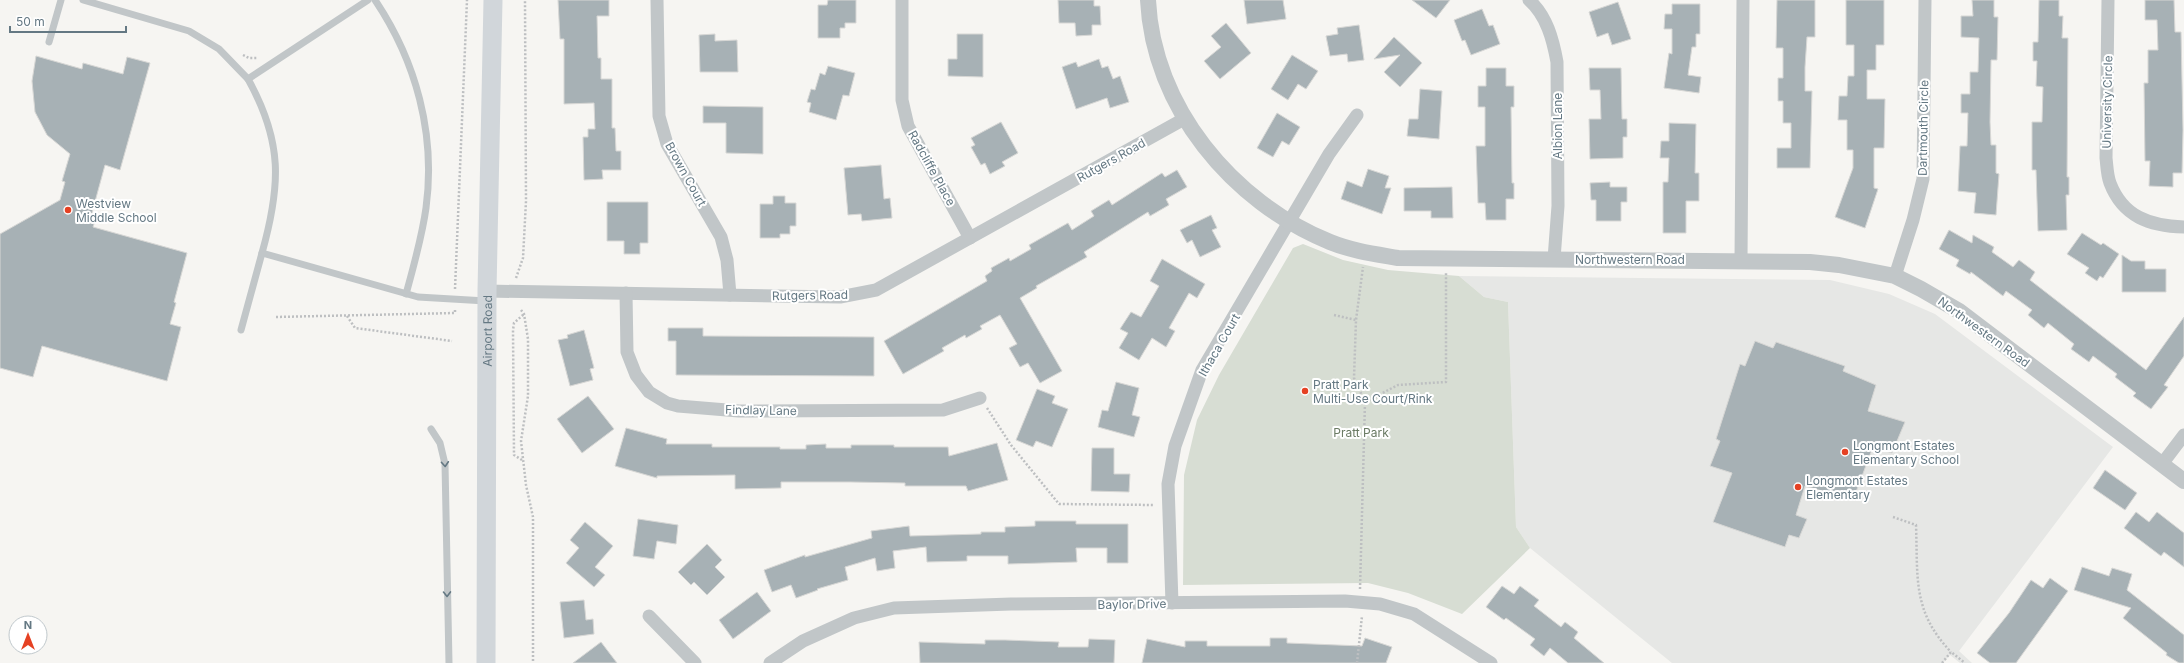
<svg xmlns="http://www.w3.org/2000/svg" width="2184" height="663" viewBox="0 0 2184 663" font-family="Inter,sans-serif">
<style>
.built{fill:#e6e7e5}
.green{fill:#d7ddd3}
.building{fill:#a7b1b5;stroke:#d7d7d5}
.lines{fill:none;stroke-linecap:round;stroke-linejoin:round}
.path{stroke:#bdbfc1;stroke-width:2.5;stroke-dasharray:2 2;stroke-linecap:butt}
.service{stroke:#c1c6c8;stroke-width:7}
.minor{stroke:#c1c6c8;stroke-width:13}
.tertiary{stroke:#c1c6c8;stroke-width:16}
.secondary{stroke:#d1d6da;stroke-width:19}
.oneway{stroke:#647883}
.poi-dot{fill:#e54123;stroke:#fff;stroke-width:1.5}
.labels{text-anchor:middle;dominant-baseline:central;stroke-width:4;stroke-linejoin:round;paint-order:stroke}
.street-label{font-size:12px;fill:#647883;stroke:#fff}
.poi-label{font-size:12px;fill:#647883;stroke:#fff;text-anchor:start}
.park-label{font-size:12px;fill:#6a7a63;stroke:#fff}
</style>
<rect width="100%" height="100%" fill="#f6f5f2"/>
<polygon class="built" points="1459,276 1830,280 1889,294 1935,314 2113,447 1959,651 1972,663 1960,663 1950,655 1943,663 1672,663 1530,548 1516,527 1508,302 1484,297"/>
<polygon class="green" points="1303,244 1343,260 1388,270 1459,276 1484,297 1508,302 1516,527 1530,548 1462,614 1408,593 1368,583 1183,585 1184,475 1197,420 1219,375 1293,248"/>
<g class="building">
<polygon points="558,0 609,0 609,16 597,16 598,58 601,58 601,79 612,79 612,128 615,128 616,151 621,151 621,170 602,170 603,179 584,180 583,137 588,137 588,129 595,129 594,103 564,104 564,39 560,39"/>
<polygon points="828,0 856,0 856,23 845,23 845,28 840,28 840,38 818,38 818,5 827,5"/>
<polygon points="1058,0 1094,0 1094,6 1100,6 1101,25 1092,25 1092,35 1076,36 1075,23 1059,23"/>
<polygon points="1244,0 1283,0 1286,19 1247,24"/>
<polygon points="1412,0 1450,0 1436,18"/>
<polygon points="1777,0 1815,0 1815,37 1807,37 1805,67 1805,91 1812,91 1810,168 1777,168 1777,148 1791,148 1791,123 1783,123 1783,101 1778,101 1778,78 1783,78 1783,48 1776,48"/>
<polygon points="1846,0 1884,0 1884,45 1876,45 1876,70 1867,70 1867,99 1885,99 1884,148 1874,148 1874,188 1878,189 1865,228 1835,217 1853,168 1853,150 1847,150 1847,120 1838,120 1839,96 1847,96 1848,76 1854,76 1854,45 1846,45"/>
<polygon points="1972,0 1994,0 1994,17 1998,17 1997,60 1991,60 1990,122 1991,145 1996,145 1996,173 1999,174 1996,215 1974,213 1976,193 1958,191 1960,146 1967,146 1968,113 1961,113 1961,94 1970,94 1970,72 1978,72 1979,38 1961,37 1961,16 1973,16"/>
<polygon points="2039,0 2059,0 2059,16 2063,16 2062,38 2068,38 2067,177 2069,177 2069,195 2066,195 2067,230 2038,231 2036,170 2032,170 2032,122 2042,122 2043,87 2036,86 2037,61 2033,61 2033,42 2038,42"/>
<polygon points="2145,0 2174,0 2175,32 2181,32 2183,130 2182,173 2173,173 2173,187 2149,186 2150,161 2145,161 2144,83 2148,83 2148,50 2158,50 2157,20 2145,20"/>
<polygon points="1618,2 1631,39 1612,45 1608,33 1597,37 1589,12"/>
<polygon points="1672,4 1700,4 1700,34 1696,34 1696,47 1692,47 1688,75 1701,77 1699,93 1664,88 1669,53 1672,54 1672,29 1664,29 1665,14 1672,14"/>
<polygon points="1482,9 1489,26 1493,25 1500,44 1471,55 1465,40 1462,41 1454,20"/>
<polygon points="1226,23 1251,53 1220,79 1204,61 1221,47 1211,36"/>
<polygon points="1359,25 1364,60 1348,62 1347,54 1330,56 1326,36 1338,34 1337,28"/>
<polygon points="715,34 715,41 737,40 738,72 700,72 699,35"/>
<polygon points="957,34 983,34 983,77 948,76 948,59 957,59"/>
<polygon points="1394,37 1422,63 1400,87 1384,72 1400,55 1374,59"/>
<polygon points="1292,55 1318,71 1306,89 1298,84 1288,100 1271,89"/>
<polygon points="36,56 82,69 83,63 123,74 127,57 150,63 120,170 105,165 90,220 95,221 93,227 187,253 174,302 176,303 170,324 181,327 167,381 42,346 33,377 0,368 0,234 60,200 65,182 62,181 70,154 47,135 35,112 32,81"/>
<polygon points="1099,59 1102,68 1108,66 1113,79 1120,76 1129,102 1110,108 1107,98 1076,109 1062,67 1076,62 1078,67"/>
<polygon points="828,66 855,73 849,96 843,95 836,120 809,112 811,103 807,102 811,89 815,90 820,73 825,75"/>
<polygon points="1486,68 1506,68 1506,86 1514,86 1514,107 1511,107 1512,183 1514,183 1514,199 1506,199 1506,220 1486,220 1485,203 1478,203 1476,146 1485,146 1485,107 1478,107 1478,86 1486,86"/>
<polygon points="1589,68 1621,68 1622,119 1627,119 1627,137 1623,137 1623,158 1590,159 1589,119 1601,119 1600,90 1590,90"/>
<polygon points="1420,89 1442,91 1439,139 1407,136 1409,119 1418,119"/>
<polygon points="703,106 763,107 763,154 726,153 726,123 703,123"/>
<polygon points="1277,113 1300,127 1289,145 1282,141 1273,157 1257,148"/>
<polygon points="1001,122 1018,153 1002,162 1005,166 990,174 985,163 981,165 971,147 975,145 971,138"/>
<polygon points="1669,123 1696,124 1695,173 1699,173 1699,201 1686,201 1686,233 1663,233 1663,182 1668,182 1669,158 1660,158 1661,141 1669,141"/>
<polygon points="881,165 884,199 890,198 892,218 862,221 861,214 848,215 844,168"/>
<polygon points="1368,169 1389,176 1385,188 1391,188 1382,214 1341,199 1347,181 1362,187"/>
<polygon points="1177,170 1187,187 1166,199 1169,205 1150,216 1148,212 1084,252 1087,257 1036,286 1037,288 1020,298 1062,371 1040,383 1028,363 1020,367 1009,348 1017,344 1000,315 980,326 982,329 966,338 965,335 942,348 944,351 903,374 884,341 987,281 985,276 992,271 991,268 1009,258 1010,261 1031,249 1029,245 1068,223 1072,230 1094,216 1091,211 1109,200 1112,205 1162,173 1165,177"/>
<polygon points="1610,182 1610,187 1627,187 1627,202 1621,202 1621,221 1596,221 1596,200 1591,200 1590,183"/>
<polygon points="1452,187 1453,218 1431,218 1431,211 1404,211 1404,188"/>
<polygon points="773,196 785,196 785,203 796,203 796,226 790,226 790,234 780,234 780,238 760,238 760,204 773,204"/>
<polygon points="607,202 648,202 648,243 640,243 640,254 624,254 624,241 607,241"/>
<polygon points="1211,215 1217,228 1212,230 1221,247 1200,257 1192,240 1187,243 1180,230"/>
<polygon points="1949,230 1972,243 1973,235 1994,247 1992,252 2013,267 2019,260 2035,272 2030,280 2146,370 2184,317 2184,356 2164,385 2168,387 2151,409 2133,396 2136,393 2115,377 2117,374 2093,356 2089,362 2071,349 2074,344 2048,323 2044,328 2028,315 2032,310 2006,291 2003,296 1971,272 1970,274 1956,266 1959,260 1939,249"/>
<polygon points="2082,233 2101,245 2103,243 2119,254 2103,278 2100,276 2097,281 2085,273 2089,268 2067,254"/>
<polygon points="2122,255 2131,261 2145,261 2145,269 2166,269 2166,292 2122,292"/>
<polygon points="1162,259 1205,284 1197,298 1189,293 1169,328 1175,331 1166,347 1152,338 1139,360 1119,348 1128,333 1120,329 1131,312 1141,317 1159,286 1150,281"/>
<polygon points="668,328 703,328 703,336 874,337 874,376 676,375 676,341 668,341"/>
<polygon points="584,330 594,368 590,369 593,380 570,386 558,340 568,338 567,335"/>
<polygon points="1755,341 1773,348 1776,342 1845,366 1843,371 1876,385 1868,411 1905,422 1892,453 1873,447 1853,500 1805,486 1796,515 1807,519 1799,538 1789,535 1785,547 1713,522 1732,473 1710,466 1720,441 1716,439 1740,364 1745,366"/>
<polygon points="1116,382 1139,388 1132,415 1140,417 1134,437 1098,427 1102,410 1108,411"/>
<polygon points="1037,389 1055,396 1052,403 1068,409 1052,447 1036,441 1033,447 1016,440"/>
<polygon points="588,396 614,429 582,453 557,419"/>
<polygon points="626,428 667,439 666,444 712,444 712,447 780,447 780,449 806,449 806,445 826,444 826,448 851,448 851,445 894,445 894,447 948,447 949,456 997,443 1008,480 968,491 966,486 905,486 905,483 851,482 781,482 781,488 735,489 735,475 657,476 657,478 615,466"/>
<polygon points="1092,448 1114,448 1114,474 1130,474 1129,492 1091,491"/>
<polygon points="2105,470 2137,493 2125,510 2093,488"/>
<polygon points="2136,512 2149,522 2157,512 2184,533 2184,567 2164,552 2161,556 2124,528"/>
<polygon points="638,519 678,525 676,544 657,541 654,559 633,556"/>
<polygon points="1035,521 1076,521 1076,524 1128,524 1128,563 1107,563 1107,548 1076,548 1077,562 1008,564 1008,556 967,556 967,561 927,562 926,547 893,551 895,568 877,571 875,558 845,567 848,580 817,589 818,590 796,598 791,585 772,592 764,570 805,555 805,557 872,538 871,531 909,526 910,536 981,534 981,532 1005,532 1005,527 1035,526"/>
<polygon points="585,522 613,546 595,567 605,575 594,587 566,563 579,548 570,540"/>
<polygon points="707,544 722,560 715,567 725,577 707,595 694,582 691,585 678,572"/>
<polygon points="2082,567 2109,576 2112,568 2132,574 2127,590 2184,635 2184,663 2179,663 2166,655 2167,653 2123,618 2131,608 2074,590"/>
<polygon points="2050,578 2068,591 2016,663 1990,663 1977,653 2009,613 2031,580 2043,588"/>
<polygon points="1502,586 1514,594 1520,586 1539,600 1534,606 1561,627 1565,622 1578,632 1574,638 1604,663 1568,663 1550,648 1544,656 1530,645 1535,639 1506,618 1504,620 1486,607"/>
<polygon points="757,592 771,611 733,639 719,620"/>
<polygon points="584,600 586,620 593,619 594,634 564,638 560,602"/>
<polygon points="1270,638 1287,638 1287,643 1362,646 1365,638 1392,647 1386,663 1142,663 1147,639 1185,647 1185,641 1207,641 1207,646 1270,646"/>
<polygon points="1089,639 1115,640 1114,663 920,663 919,642 985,644 985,640 1005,640 1059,642 1058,647 1088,647"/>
<polygon points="601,642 617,663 573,663"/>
</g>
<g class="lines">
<g class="path">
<polyline points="243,55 249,58 258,58"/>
<polyline points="516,278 523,258 526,201 525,0"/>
<polyline points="455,289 467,0"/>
<polyline points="521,310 524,314 528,339 528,396 521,441 526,485 533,517 533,663"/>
<polyline points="1334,315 1356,320"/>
<polyline points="347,316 355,328 452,341"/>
<polyline points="276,317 455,313 455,310"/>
<polyline points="1365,402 1398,385 1446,382 1446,273"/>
<polyline points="987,408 1011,445 1059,504 1154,505"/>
<polyline points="522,460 514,455 513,330 514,323 524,314"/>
<path d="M1893,517L1916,525C1918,578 1912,611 1951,652"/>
<polyline points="1360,589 1365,402 1354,378 1356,320 1363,267"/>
<polyline points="1357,663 1362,616"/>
<polyline points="1942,663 1951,652 1965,663"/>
</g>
<g class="service">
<polyline points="83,0 189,31 219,49 248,79"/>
<path d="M368,0L248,79C283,142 281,185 262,253L418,297L486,301"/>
<path d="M375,0C416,61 436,134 426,208C422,237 414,265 406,294"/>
<polyline points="49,42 61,0"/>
<polyline points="241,330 262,253"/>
<polyline points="431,429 440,443 445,464 449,663"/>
</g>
<g class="minor">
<polyline points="657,0 659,116 667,144 721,237 727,260 730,295"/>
<polyline points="902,0 902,100 908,126 970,238"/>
<path d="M1529,0C1547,16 1553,40 1557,62L1558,206L1554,259"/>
<path d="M2108,0L2106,158C2107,166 2107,175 2110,183C2123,217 2150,226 2184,227"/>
<polyline points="1741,260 1743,0"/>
<polyline points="1895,276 1913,220 1923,179 1925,0"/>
<polyline points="487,291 840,297 876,290 1184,119"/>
<polyline points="626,293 627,352 636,375 649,392 667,403 678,406 739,411 943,410 980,398"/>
<polyline points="2162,464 2184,435"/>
<polyline points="1172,603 1168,484 1175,446 1202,370 1329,154 1357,115"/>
<polyline points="649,616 695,663"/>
<polyline points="770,663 803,641 854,618 894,608 1011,604 1345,601 1380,604 1414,614 1491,663"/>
</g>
<path class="tertiary" d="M1148,0C1153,107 1232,202 1330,242C1352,251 1375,254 1398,258L1810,262L1839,265L1895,276L1921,289L1959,311L2184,481"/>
<path class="secondary" id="s1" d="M486,663L487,291L493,0"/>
</g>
<defs><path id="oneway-chevron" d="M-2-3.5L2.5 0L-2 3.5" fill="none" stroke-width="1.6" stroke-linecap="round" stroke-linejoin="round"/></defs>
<g class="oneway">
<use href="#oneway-chevron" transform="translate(445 464) rotate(86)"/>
<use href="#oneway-chevron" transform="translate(447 594) rotate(89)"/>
</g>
<g class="poi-dot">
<circle cx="68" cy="210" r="4"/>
<circle cx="1305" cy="391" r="4"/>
<circle cx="1845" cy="452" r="4"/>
<circle cx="1798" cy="487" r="4"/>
</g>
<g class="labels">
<g class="street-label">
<text transform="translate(2107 102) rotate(-89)">University Circle</text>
<text transform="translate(1557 126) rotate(-90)">Albion Lane</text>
<text transform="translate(1923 128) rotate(-89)">Dartmouth Circle</text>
<text transform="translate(1111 160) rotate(-29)">Rutgers Road</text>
<text transform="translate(932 168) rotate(61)">Radcliffe Place</text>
<text transform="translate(686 174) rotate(61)">Brown Court</text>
<text x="1630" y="259">Northwestern Road</text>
<text transform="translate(810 295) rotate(-1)">Rutgers Road</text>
<text stroke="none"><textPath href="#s1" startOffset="332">Airport Road</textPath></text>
<text transform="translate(1984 332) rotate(36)">Northwestern Road</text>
<text transform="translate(1219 345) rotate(-60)">Ithaca Court</text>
<text transform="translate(761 410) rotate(1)">Findlay Lane</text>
<text transform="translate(1132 604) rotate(-1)">Baylor Drive</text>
</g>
<g class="poi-label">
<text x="76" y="203">Westview<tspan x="76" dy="14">Middle School</tspan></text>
<text x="1313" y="384">Pratt Park<tspan x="1313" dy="14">Multi-Use Court/Rink</tspan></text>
<text x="1853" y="445">Longmont Estates<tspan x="1853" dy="14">Elementary School</tspan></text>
<text x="1806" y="480">Longmont Estates<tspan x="1806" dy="14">Elementary</tspan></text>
</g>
<g class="park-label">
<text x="1361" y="432">Pratt Park</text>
</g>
</g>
<g transform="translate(28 635)"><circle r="19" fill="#ffffff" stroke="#c1c9cd"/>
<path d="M0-3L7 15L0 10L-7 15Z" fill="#e54123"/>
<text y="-6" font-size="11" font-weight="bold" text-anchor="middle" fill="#647883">N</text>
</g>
<path d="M10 26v6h116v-6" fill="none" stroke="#647883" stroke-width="2"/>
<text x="16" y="26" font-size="12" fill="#647883" stroke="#ffffff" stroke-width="3" paint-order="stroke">50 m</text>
</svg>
